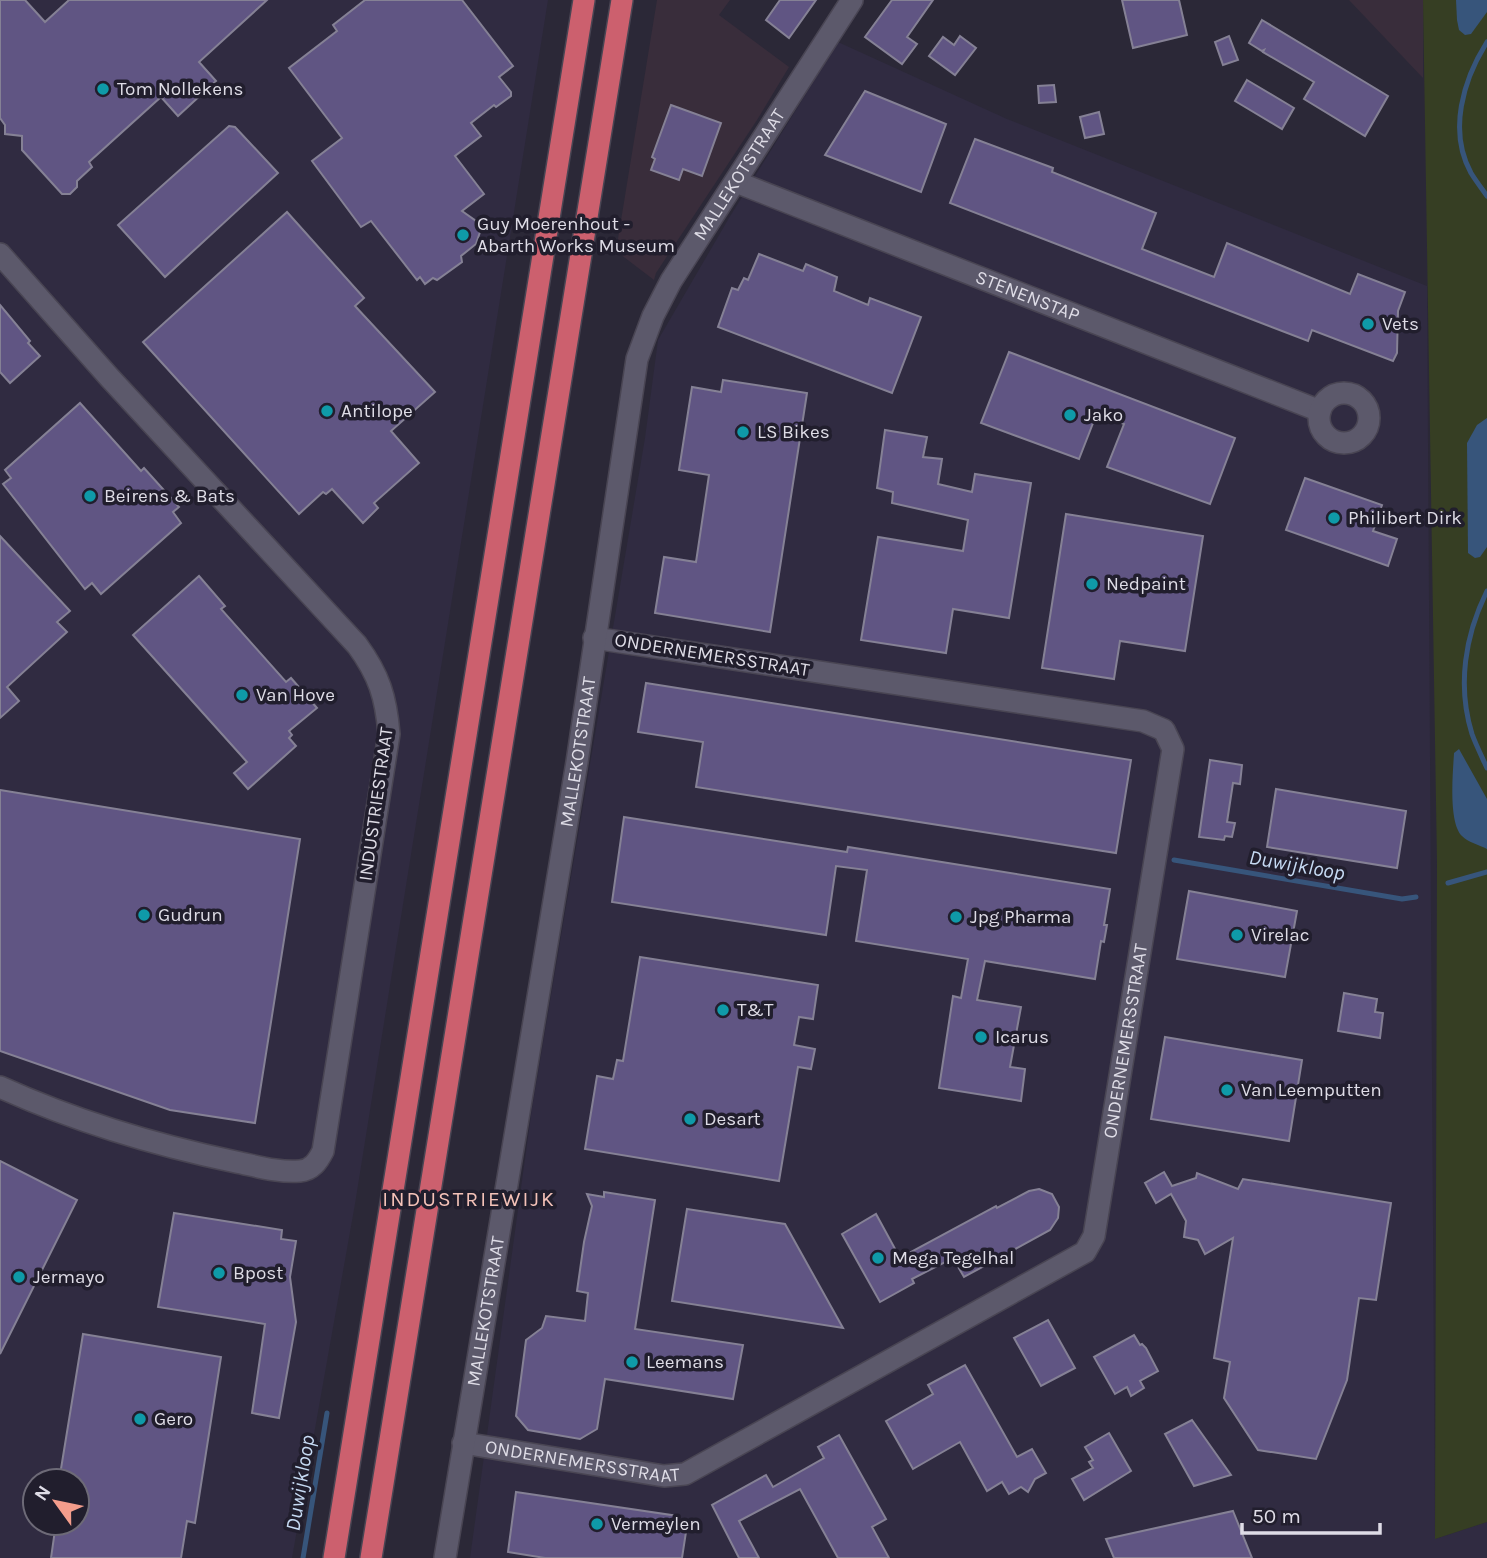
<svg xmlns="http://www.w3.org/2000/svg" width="1487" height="1558" viewBox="0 0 1487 1558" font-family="Karla,sans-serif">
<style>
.commercial{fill:#392d3b}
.built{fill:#302b41;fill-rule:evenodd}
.green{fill:#363e23}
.water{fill:#37557b}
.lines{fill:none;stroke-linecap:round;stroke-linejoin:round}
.stream{stroke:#37557b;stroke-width:5}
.building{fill:#605583;stroke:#858195;stroke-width:2}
.minor-casing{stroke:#494553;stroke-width:24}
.trunk-casing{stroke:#494553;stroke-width:24}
.minor{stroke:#5c596b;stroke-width:21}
.trunk{stroke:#cc606e;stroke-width:21}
.culture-dot{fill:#0f9aa8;stroke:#211e2d;stroke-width:2.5}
.labels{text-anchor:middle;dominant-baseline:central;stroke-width:7;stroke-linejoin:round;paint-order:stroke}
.poi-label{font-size:19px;fill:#dedce6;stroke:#211e2d;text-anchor:start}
.street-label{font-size:19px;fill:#dedce6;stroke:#211e2d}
.water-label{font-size:21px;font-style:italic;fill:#c6daf3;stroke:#211e2d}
.neighbourhood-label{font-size:21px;letter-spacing:2px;fill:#f4c2b8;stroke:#211e2d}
</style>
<rect width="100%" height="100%" fill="#2b2837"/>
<g class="commercial">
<polygon points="657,0 730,0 719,15 789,67 757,120 656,273 654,280 616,251"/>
<polygon points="1349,0 1423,0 1423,78"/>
</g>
<g class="built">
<path d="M0,0H548L355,1204L292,1558H0ZM35,1481H77V1523H35Z"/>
<polygon points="838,42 1007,119 1427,286 1435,1539 1487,1522 1487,1558 470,1558 532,1108 645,438 658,340 729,218"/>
</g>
<polygon class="green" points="1423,0 1487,0 1487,1522 1435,1539 1437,863"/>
<g class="water">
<polygon points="1456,0 1487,0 1487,12 1471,34 1465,35 1459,30 1457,20"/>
<polygon points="1487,418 1487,547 1480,557 1475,558 1468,553 1467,443 1477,425"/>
<path d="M1459,749L1487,799V849C1480,845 1467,842 1462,836C1448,822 1453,772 1454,753Z"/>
</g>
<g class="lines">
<g class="stream">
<path d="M1487,42C1463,80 1448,131 1471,173C1476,181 1482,189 1487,196"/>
<path d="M1487,591C1465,635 1457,686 1472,734C1476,745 1482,757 1487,768"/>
<polyline points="1174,860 1402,899 1416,897"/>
<polyline points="1448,883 1487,872"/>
<polyline points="303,1558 327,1413"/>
</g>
</g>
<g class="building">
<polygon points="0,0 25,0 45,22 69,0 267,0 199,62 216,81 178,116 161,97 89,162 92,167 77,181 77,187 70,194 62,194 22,150 22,136 5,134 5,125 0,118"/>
<polygon points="365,0 462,0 513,66 499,77 511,92 511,96 496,107 494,105 471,123 481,136 455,156 484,194 462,211 476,221 480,232 476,244 461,256 462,262 437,280 433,278 425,284 420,277 417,280 371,221 361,227 312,161 342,138 289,68 337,31 333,25"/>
<polygon points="780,0 816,0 789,38 766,20"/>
<polygon points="892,0 933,0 907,37 917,44 902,64 865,37"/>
<polygon points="1122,0 1179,0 1187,35 1133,48"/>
<polygon points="1262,20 1388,96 1365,136 1304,99 1314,82 1263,52 1264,50 1262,51 1249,43"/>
<polygon points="960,36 976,48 955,75 929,56 943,37 954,45"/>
<polygon points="1229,36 1238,60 1223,65 1215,42"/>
<polygon points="1247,80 1294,108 1282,129 1235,101"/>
<polygon points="1054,85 1056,102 1039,103 1038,86"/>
<polygon points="865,91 946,124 921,192 825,155"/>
<polygon points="671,105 721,123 702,176 683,169 679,180 651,170 655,159 652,157"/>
<polygon points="1099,112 1104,134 1085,138 1080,117"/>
<polygon points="229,126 235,127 278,173 165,277 118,225"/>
<polygon points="975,139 1053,168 1052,172 1156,213 1142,249 1214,277 1227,243 1350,294 1358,274 1405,292 1398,311 1397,353 1393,361 1312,330 1308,341 950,203"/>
<polygon points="287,212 364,298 355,306 435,392 391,431 419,463 374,503 378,508 363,523 332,489 326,494 323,492 299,514 143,342"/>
<polygon points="759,254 803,271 806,264 837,277 834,291 868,305 870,298 921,317 892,393 718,327 732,288 738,290 744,278 748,280"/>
<polygon points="0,305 30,341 28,343 40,356 10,383 0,372"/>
<polygon points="1009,352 1235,438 1210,504 1107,467 1124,424 1097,413 1079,459 981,423"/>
<polygon points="723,380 807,393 770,632 655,613 664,557 696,562 709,475 679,470 692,387 721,392"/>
<polygon points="80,403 141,471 144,468 179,507 173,512 181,523 101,594 92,583 85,589 3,484 11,478 5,470"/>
<polygon points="885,430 927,437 923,457 942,459 938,484 972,492 975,474 1031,483 1009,618 953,609 946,653 861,640 878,537 963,551 968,520 892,503 893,492 877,488"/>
<polygon points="1305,478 1382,505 1373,531 1397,539 1388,566 1286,530"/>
<polygon points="1066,514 1203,536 1185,651 1120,641 1114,679 1042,668"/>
<polygon points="0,536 70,611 57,622 67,632 7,687 19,701 0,718"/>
<polygon points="199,576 225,606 221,609 286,682 291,678 317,708 289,731 292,735 289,738 296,746 248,789 234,773 247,762 133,635"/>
<polygon points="646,683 1131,760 1116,853 696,787 703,742 638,732"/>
<polygon points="1210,760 1242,765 1240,784 1233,783 1227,822 1235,823 1232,837 1225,836 1224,840 1199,837"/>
<polygon points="1276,789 1406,811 1397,868 1267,847"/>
<polygon points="0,790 300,839 255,1123 170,1110 0,1051"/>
<polygon points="624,817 847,852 848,847 1110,889 1104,925 1107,925 1104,942 1101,941 1095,979 985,961 977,1000 1021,1007 1010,1067 1025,1069 1021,1101 939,1088 953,996 961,998 968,959 856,941 867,870 836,866 826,935 612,902"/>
<polygon points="1189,891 1297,911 1285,977 1177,959"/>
<polygon points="640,957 818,985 813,1019 799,1017 794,1045 815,1049 811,1069 798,1067 779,1181 585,1149 597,1076 613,1079 617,1060 623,1061"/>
<polygon points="1344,993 1377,999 1375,1012 1383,1013 1380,1038 1338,1031"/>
<polygon points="1165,1037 1302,1060 1289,1141 1151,1119"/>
<polygon points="0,1161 77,1200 0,1354"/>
<polygon points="1164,1172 1172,1186 1196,1178 1197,1173 1238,1189 1243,1179 1391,1203 1376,1300 1359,1298 1347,1380 1316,1459 1258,1450 1224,1398 1230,1362 1214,1358 1233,1238 1205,1254 1198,1240 1184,1237 1186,1221 1171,1194 1156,1203 1145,1183"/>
<polygon points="1039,1189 1052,1194 1059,1207 1058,1218 1050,1230 964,1277 953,1258 912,1279 914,1283 880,1302 842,1234 876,1214 900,1258 996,1206 997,1208 1029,1191"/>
<polygon points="604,1192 655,1200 635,1329 743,1345 733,1399 605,1379 597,1429 580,1439 528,1430 516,1416 526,1340 542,1328 546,1316 585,1321 588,1293 577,1291 584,1242 592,1206 587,1194 604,1197"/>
<polygon points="687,1209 785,1224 843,1328 672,1301"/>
<polygon points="174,1213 282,1230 281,1239 296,1241 290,1277 296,1322 279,1418 252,1413 265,1324 158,1307"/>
<polygon points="1048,1320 1075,1368 1041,1386 1014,1338"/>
<polygon points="83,1334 221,1357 195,1523 187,1521 181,1558 51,1558 56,1523 77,1523 77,1481 59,1481"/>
<polygon points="1134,1335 1140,1345 1142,1344 1146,1348 1158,1371 1140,1381 1144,1388 1131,1396 1127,1387 1115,1394 1094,1357"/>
<polygon points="965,1365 1017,1457 1032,1449 1046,1473 1035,1479 1028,1492 1021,1487 1009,1494 1002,1482 987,1491 960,1442 913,1469 886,1421 933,1394 928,1385"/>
<polygon points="1192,1420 1231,1475 1194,1486 1165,1434"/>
<polygon points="1109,1433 1131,1471 1084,1500 1072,1479 1093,1468 1089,1462 1093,1460 1085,1447"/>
<polygon points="839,1435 886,1519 872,1527 889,1558 838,1558 800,1489 739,1521 759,1558 739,1558 712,1505 766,1475 773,1487 824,1458 818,1447"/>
<polygon points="516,1492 678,1516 686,1532 682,1558 545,1558 508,1552"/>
<polygon points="1233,1511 1252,1558 1114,1558 1106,1539"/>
</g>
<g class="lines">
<g class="minor-casing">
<g id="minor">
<path id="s1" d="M736,182L1320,411"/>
<path d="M0,254L109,377L357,645C379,675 386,697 389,734L323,1151C318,1161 312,1170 300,1171C279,1173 256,1166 236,1162C155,1145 75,1121 0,1087"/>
<circle cx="1344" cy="418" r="25"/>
<path id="s2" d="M463,1443L664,1476L685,1474L1085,1252L1094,1236L1173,749L1164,730L1143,721L594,638"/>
<path id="s3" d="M445,1558L577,762L637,359L653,316L671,281L852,0"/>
</g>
</g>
<g class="trunk-casing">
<g id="trunk">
<polyline points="334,1558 584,0"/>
<polyline points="371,1558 622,0"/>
</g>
</g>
<use href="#minor" class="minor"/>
<use href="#trunk" class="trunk"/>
</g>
<g class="culture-dot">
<circle cx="103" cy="89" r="7"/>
<circle cx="463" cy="235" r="7"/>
<circle cx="1368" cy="324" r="7"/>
<circle cx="327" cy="411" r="7"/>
<circle cx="1070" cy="415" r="7"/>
<circle cx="743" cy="432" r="7"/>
<circle cx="90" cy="496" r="7"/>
<circle cx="1334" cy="518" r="7"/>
<circle cx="1092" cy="584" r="7"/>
<circle cx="242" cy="695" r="7"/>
<circle cx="144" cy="915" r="7"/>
<circle cx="956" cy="917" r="7"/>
<circle cx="1237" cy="935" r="7"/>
<circle cx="723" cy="1010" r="7"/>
<circle cx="981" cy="1037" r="7"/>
<circle cx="1227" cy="1090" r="7"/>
<circle cx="690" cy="1119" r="7"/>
<circle cx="878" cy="1258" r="7"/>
<circle cx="219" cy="1273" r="7"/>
<circle cx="19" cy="1277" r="7"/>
<circle cx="632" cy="1362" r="7"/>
<circle cx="140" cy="1419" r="7"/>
<circle cx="597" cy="1524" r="7"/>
</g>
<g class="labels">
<g class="poi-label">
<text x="117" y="89">Tom Nollekens</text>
<text x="477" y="224">Guy Moerenhout -<tspan x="477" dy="22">Abarth Works Museum</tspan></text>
<text x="1382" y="324">Vets</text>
<text x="341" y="411">Antilope</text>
<text x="1084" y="415">Jako</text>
<text x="757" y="432">LS Bikes</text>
<text x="104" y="496">Beirens &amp; Bats</text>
<text x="1348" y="518">Philibert Dirk</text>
<text x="1106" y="584">Nedpaint</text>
<text x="256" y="695">Van Hove</text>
<text x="158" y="915">Gudrun</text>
<text x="970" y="917">Jpg Pharma</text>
<text x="1251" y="935">Virelac</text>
<text x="737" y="1010">T&amp;T</text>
<text x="995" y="1037">Icarus</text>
<text x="1241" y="1090">Van Leemputten</text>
<text x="704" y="1119">Desart</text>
<text x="892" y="1258">Mega Tegelhal</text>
<text x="233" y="1273">Bpost</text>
<text x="33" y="1277">Jermayo</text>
<text x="646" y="1362">Leemans</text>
<text x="154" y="1419">Gero</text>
<text x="611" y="1524">Vermeylen</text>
</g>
<g class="street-label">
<text stroke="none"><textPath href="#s3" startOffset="1426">MALLEKOTSTRAAT</textPath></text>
<text stroke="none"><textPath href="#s1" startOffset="313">STENENSTAP</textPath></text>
<text transform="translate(712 655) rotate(9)">ONDERNEMERSSTRAAT</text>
<text stroke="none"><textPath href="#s3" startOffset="817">MALLEKOTSTRAAT</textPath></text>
<text transform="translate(376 804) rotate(-82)">INDUSTRIESTRAAT</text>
<text stroke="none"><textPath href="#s2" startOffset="898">ONDERNEMERSSTRAAT</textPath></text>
<text stroke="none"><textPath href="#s3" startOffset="250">MALLEKOTSTRAAT</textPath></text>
<text stroke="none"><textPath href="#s2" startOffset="121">ONDERNEMERSSTRAAT</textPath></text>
</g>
<g class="water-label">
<text transform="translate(1297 865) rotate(10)">Duwijkloop</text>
<text transform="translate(300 1483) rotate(-81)">Duwijkloop</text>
</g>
<g class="neighbourhood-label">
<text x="469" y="1199">INDUSTRIEWIJK</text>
</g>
</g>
<g transform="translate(56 1502) rotate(303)"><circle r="33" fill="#211e2d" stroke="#6d6a77" stroke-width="2"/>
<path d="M0-5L12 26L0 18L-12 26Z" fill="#f49d8c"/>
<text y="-10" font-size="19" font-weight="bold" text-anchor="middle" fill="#dedce6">N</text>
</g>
<path d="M1242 1523v10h138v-10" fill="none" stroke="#dedce6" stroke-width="3.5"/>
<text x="1252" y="1523" font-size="21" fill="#dedce6" stroke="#211e2d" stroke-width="5" paint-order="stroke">50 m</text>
</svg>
